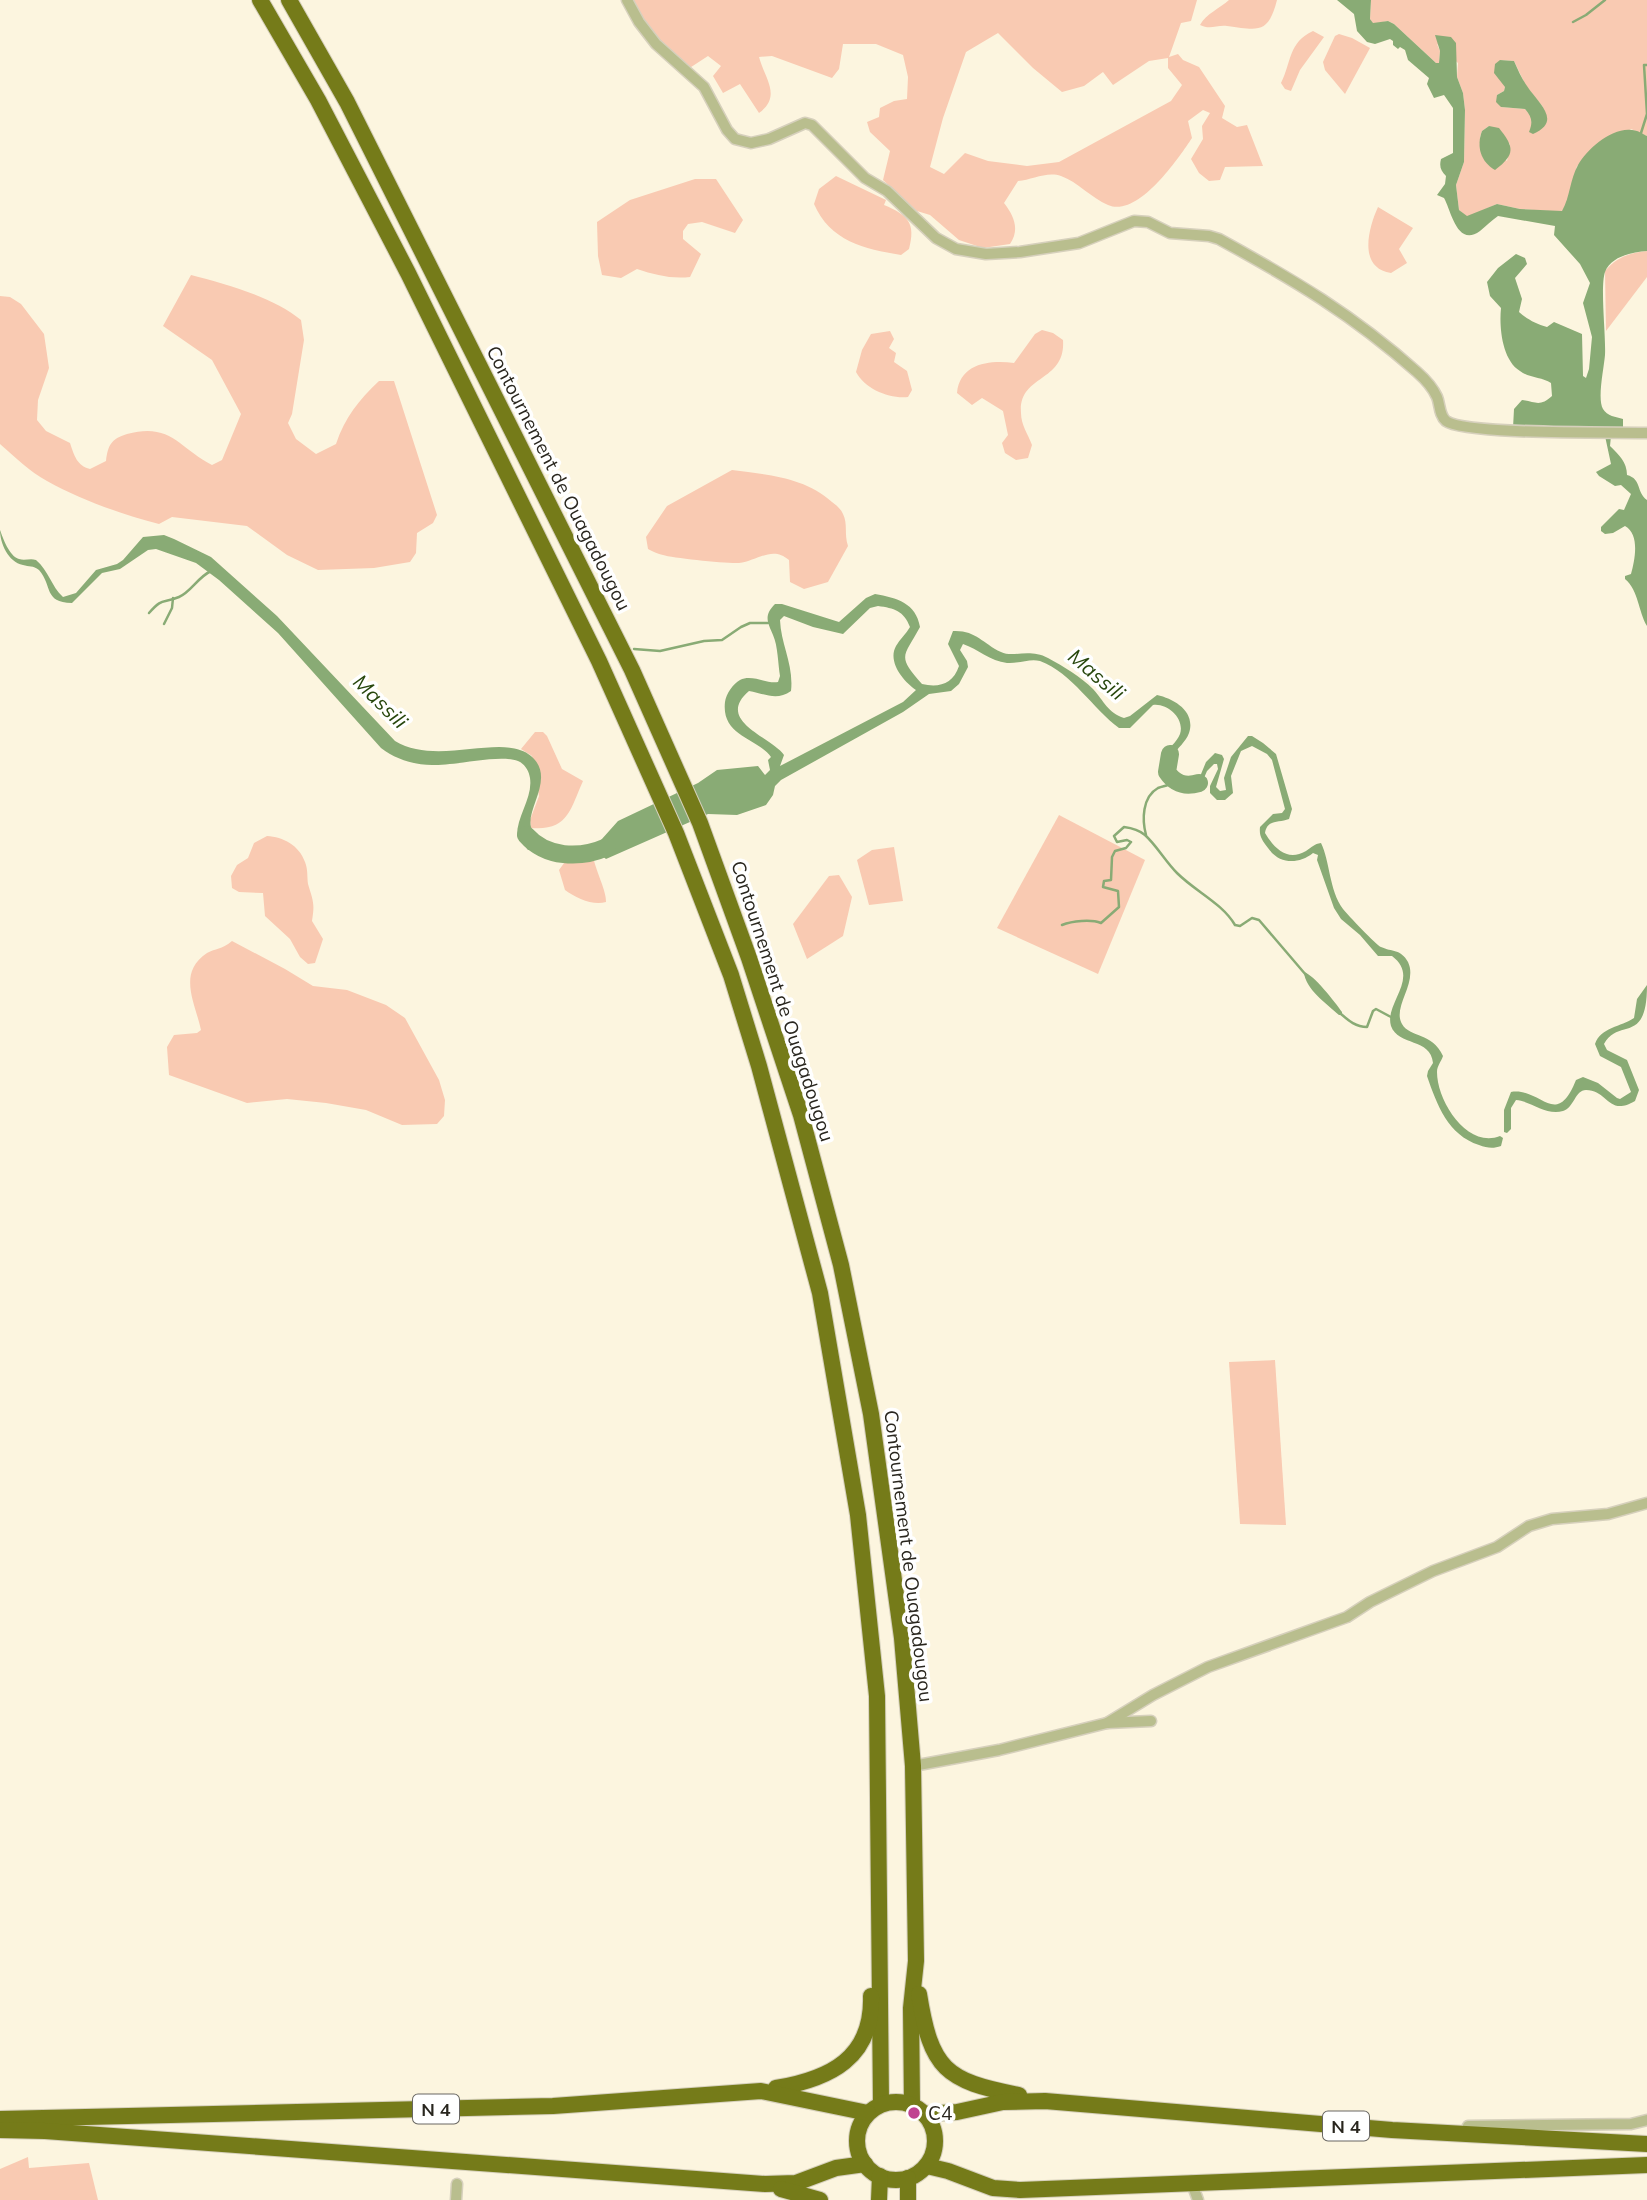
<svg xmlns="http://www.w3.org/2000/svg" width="1647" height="2200" viewBox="0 0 1647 2200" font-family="Mulish,sans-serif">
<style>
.green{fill:#f9cab2;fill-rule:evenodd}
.water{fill:#89ab75;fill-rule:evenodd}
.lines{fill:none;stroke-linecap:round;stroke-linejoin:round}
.stream{stroke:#89ab75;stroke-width:2.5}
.river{stroke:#89ab75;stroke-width:18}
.minor-casing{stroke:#d6d0bc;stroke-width:13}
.highway-casing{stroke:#d6d0bc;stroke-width:18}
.minor{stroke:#b9be8e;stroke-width:10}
.highway{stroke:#757b19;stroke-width:16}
.poi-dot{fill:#c04290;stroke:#fff;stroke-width:2.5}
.labels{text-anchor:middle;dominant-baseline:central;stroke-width:7;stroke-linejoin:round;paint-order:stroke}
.shield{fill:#fff;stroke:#696762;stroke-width:2}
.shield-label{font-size:18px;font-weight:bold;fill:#29261e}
.street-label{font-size:19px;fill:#29261e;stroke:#fff}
.poi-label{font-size:19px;fill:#29261e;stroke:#fff;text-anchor:start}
.water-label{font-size:21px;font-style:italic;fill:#27470d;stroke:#fff}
</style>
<rect width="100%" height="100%" fill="#fcf5df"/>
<g class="green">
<path d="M634,0H1197L1191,21L1181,23L1169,57L1178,54L1183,60L1199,67L1225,106L1222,118L1237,127L1247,125L1263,166L1225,167L1220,180L1209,181L1199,173L1191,159L1203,139L1202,126L1210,113L1203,110L1188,121L1192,138C1178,159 1138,218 1108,205C1091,198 1078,182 1061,176C1047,171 1032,180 1018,181L1004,203C1014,216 1020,229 1010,244L983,248L959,240L930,215L917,211L883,180L890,151L870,132L867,122L879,117L880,108L894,101L907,99L908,77L903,55L876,44H843L839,69L832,78L772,56L759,57C765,79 782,96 759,113L740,84L723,93L713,76L721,66L708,56L685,71L636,18ZM998,33L1033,68L1062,92L1084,86L1103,72L1113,85L1149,61L1168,58V68L1182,85L1171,101L1059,162L1027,166L988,161L965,153L944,174L930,167L943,118L966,52Z"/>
<path d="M1229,0H1277C1268,35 1258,30 1227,26C1216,25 1210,30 1200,25C1206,14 1220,8 1229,0Z"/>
<path d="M1371,0H1647V136L1631,129L1577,166L1569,198L1562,212L1520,209L1497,204L1467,217L1459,210L1456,185L1464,162L1465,110L1463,93L1457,77L1458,63L1437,44L1440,51L1439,63H1436L1394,24L1388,21L1373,24L1370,19ZM1500,60L1514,61L1526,86L1543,107L1532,124L1531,116L1525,109L1501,107L1497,95L1504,91L1505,87ZM1489,126L1510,144L1507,161L1480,137L1482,131Z"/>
<path d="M1313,31L1324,37L1300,70L1291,91L1285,89L1281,83C1292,61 1288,43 1313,31Z"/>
<polygon points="1339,34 1352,38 1370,48 1345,94 1325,70 1323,62 1335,36"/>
<path d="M836,176L886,200L884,205C908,215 916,223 909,249L901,255C864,249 830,241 814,204L819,189Z"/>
<path d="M695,179H716L743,220L735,233L702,222L688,224L683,231V239L701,254L690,277C671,279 655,275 637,269L621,278L602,275L598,256L597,222L630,200Z"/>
<path d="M1378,207L1413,228L1399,249L1407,263L1391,273C1358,268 1368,229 1378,207Z"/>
<path d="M1647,251V277L1606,331L1605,271C1617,257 1629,253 1647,251Z"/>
<path d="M191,275C226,284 273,297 301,320L304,340L292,414L288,423L296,439L316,454L336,444C345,417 359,400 379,381H394L437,515L433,523L417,533L416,553L410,562L374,568L318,570L287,555L247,526L172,517L159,524C121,514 81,500 47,481C30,472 15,457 0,444V296L10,297L21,304L44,334L49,368L38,400L37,420L46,431L70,443C74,455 77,466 90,469L106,461C108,445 111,439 127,434C171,422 179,448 212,465L222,460L241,414L212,360L163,326Z"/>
<path d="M1042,330L1053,333L1063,340C1066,383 1018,374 1021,413C1021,425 1028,434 1032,445L1028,458L1016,460L1005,453L1002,443L1008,435L1003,411L982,398L972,405L957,393C960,363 990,360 1014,363L1035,334Z"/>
<path d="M890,331L894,339L889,348L896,353L894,362L907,371L912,390L908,397C889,399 865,389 856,372L862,350L871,334Z"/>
<path d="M732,470C768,475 804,477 832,502C836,505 841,509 843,514C848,524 844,534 848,546L828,582L804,589L790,582L789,560C772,545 758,561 739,563C729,564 672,558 663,555C658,554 652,551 648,549L646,537L667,506Z"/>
<path d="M535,732H543L547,736L562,769L583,781C570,810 568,831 531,828L530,820L539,796L532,756L521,749Z"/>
<polygon points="1059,815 1145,860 1098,974 997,928"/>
<path d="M267,836C283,837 299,845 305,862C308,869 307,877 308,884C313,901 315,903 312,921L323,939L315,963L308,964L300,957L290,939L265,916L263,893L239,892L232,888L231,876L237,865L248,858L254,843Z"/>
<polygon points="894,847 903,901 869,905 857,860 872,850"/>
<path d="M583,854V856H593C595,869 607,892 606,902C593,906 576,898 565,890L559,870L570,855Z"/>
<polygon points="839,875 852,897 843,936 807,959 793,924 829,876"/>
<path d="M232,941L285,969L313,986L347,990L386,1005L405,1018L439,1080L445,1100L444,1116L437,1124L402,1125L366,1110L326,1103L287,1099L247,1103L169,1075L167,1047L174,1035L197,1033L201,1030C195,1002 177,973 207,953C216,948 221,950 232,941Z"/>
<polygon points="1275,1360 1286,1525 1240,1524 1229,1362"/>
<polygon points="28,2157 29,2168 89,2163 98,2200 0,2200 0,2169"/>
</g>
<g class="water">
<path d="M1337,0H1371L1370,19L1373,23L1388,21L1394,24L1436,63H1439L1440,51L1435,35L1451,37L1456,43L1457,77L1463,93L1465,110L1464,162L1456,185L1459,210L1467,216L1497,204L1520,209L1562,211C1570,197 1570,179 1578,165C1587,149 1612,127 1632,130C1637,130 1643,134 1647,136V251C1633,252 1611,256 1605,272C1600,287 1606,335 1605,355C1604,368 1597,399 1603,409C1607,416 1616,417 1623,419V429L1513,428L1514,409L1522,400C1536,402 1540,407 1552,396L1551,383C1542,377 1529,378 1520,371C1502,360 1499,327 1501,308L1490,296L1487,282L1498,268L1516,254L1525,258L1527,264L1515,278L1522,299L1519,312C1528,320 1536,324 1547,327L1554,322L1582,334L1583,376L1586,378L1589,369L1592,337L1583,303L1590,283L1580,264L1554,235L1555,226L1498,216C1491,221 1486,226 1480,231C1457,248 1451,210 1444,198L1437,195L1445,184L1446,176C1441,171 1439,167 1441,159L1453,153V108L1444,95L1434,98L1427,84L1429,78L1408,60L1405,50L1400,47L1398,49L1393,45V41L1390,39L1375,44L1367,42L1357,31L1354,14Z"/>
<path d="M1500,60L1514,61C1518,70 1522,79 1527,86C1538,103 1563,121 1533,134L1529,132C1533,122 1532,117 1525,109L1501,107L1496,102L1497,95L1504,91L1505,87L1494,73L1495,64Z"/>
<path d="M1489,126L1499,128C1514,147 1516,154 1495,170C1481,162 1476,147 1482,131Z"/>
<path d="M1605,436H1611L1610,446C1619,455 1627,462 1627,475C1642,479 1636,492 1647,500V626C1638,611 1639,591 1625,579V576L1631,574C1635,560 1640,534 1625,526L1613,533L1605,534L1601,531V527L1619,509L1624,510L1631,494L1621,485L1615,486L1599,476L1596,472L1611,464Z"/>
<path d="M0,530C3,538 9,556 19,559C25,561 30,558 36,560C49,571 51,586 63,597L76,593L96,570L117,564L123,560L143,537L164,535L174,539L211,557L277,616L395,741C438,767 503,732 531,756C556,777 526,808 531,827C533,834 538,839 544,844L543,850L536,848L528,850L517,836C517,815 533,798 530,778C529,771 525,764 518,761C498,754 455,766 432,765C414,765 395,759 381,748L278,633L219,580L196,563L156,549L148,550L120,569L102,573L72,603C43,602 53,586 39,570C33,565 29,567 23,565C8,562 0,543 0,530Z"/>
<path d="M875,594C897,598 916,603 920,627C904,657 896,655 922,684C939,688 953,684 959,666L948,644L953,631C976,630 982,643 1001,652C1013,658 1029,648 1048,658C1063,666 1081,677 1093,689C1104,701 1108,713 1124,718L1130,716L1157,695C1175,699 1196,712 1189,733C1186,742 1177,748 1173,756C1170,764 1173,771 1169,778L1163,774L1162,756C1167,750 1177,742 1180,734C1185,719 1168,703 1153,705L1130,728H1119C1093,709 1072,673 1040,661C1030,658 1018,664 1007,663C990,661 978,649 963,644L960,650L967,661L968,667L959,684L951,691L929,694L903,712L781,780L775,786L773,795L766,805L737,815L708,814L606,859L600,854L583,856V852L593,849L618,821L698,783L717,770L758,766L765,775L770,770L768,760L771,757C758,738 721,737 725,702C726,694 733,684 740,680C752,674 766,684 778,682L780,676C778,664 778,646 773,635C768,623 763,616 775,604H782L839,622L866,598ZM878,606C894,608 904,611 910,627C906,634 900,639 896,646C887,662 904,682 916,690L903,702L780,766L784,755C772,737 714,721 749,691C765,694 777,701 791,691C794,665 781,645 780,620L784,616L813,627L843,634L870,608Z"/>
<path d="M1248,736H1252L1263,743L1276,754L1292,809L1289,819C1279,823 1267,819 1265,833C1274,848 1287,862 1306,851C1312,847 1314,844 1321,843C1330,861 1329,890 1343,909C1347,914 1377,946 1381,947C1392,952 1401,949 1408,962C1418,983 1392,1007 1402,1024C1410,1038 1432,1032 1443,1056C1441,1062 1437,1066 1437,1072C1437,1101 1467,1149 1500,1136L1503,1138L1501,1146C1493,1149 1487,1148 1479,1145C1448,1135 1437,1105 1427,1076L1428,1071L1433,1063C1431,1038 1398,1046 1391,1026C1384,1003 1421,978 1392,956H1378L1360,935L1341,919L1334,908L1317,860L1318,855L1313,853C1298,865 1279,864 1268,848C1262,840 1259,836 1260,827L1273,814L1282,813L1285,809L1272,760L1267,754L1252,746L1241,751L1231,776L1233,793L1225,800H1217L1210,793V786L1218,769L1217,764H1214L1207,771L1201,785C1193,788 1186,789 1178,784L1181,779H1199L1206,762L1215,753L1222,755L1224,759L1216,787L1220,791L1226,790L1224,778L1231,757Z"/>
<path d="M1304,972C1314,975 1335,1002 1342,1012V1015H1339C1327,1004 1305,989 1304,972Z"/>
<path d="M1647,985C1647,1046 1619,1017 1604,1044L1607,1050L1627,1060L1639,1090L1635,1101C1608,1117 1608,1090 1586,1090C1575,1090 1574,1108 1563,1111C1546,1116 1531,1101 1516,1100L1511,1108V1129L1507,1133L1504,1132V1110L1511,1092C1541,1087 1556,1130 1576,1080L1583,1077L1598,1083L1617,1098L1620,1099L1631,1092L1621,1067L1600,1056L1595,1044C1601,1027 1621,1027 1634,1018L1637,999Z"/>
</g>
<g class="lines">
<g class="stream">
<polyline points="1573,22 1586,15 1605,0"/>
<polyline points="1641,133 1647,114 1644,65 1647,65"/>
<path d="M149,613C163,597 162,604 179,597C191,592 198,577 211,571"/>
<polyline points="164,624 172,608 173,598"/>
<polyline points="634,649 660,651 704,641 722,640 741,627 750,623 768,623"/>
<path d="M1146,835C1142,820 1142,797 1158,788C1165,785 1168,787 1173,780"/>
<path d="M1062,925C1072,921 1091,919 1101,923L1119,907L1118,891L1103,887L1104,881L1111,880L1112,857L1115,851L1126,848L1131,842L1127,840L1117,842L1114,836L1124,827C1132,828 1139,830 1145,835C1157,846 1165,861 1177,873C1196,892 1222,903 1235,925L1240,926L1252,918L1259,920L1306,975"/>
<path d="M1341,1014C1349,1021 1356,1027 1367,1027L1373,1011L1376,1009L1391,1017"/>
</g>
<g class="river">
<path d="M1170,754L1167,772C1175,784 1185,787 1199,783"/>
<path d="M526,835C546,858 580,859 607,847"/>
</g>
<g class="minor-casing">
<g id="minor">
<path d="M627,0L639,22L656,44L704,87L727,130L735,139L751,143L769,139L805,123L812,125L865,178L887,191L936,238L956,249L986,254L1020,252L1079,243L1134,221L1148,222L1170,233L1209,236L1219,239C1294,280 1353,315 1417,372C1425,379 1432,386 1437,397C1440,404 1439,415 1446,421C1465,435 1615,432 1647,433"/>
<polyline points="1107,1723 1153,1695 1208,1667 1347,1617 1370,1602 1433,1571 1497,1547 1529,1526 1552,1519 1608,1514 1647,1503"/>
<polyline points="913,1766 999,1750 1107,1723 1151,1721"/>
<polyline points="1468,2126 1631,2124 1647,2120"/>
<polyline points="1191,2181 1198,2200"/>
<polyline points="456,2200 457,2184"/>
</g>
</g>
<g class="highway-casing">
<g id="highway">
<polyline points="260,0 318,100 408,273 599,661 676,833 731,975 759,1066 820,1293 858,1515 877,1696 881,2104"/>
<polyline points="289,0 347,102 632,670 700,823 749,958 801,1115 841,1265 871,1414 902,1638 913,1766 916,1961 911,2008 912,2105"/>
<path d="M919,1994C931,2069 945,2081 1019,2095"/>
<path d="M776,2088C830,2079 873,2058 871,1996"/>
<circle cx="896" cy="2141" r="39"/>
<polyline points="924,2114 957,2112 1003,2102 1045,2101 1392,2130 1647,2144"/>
<polyline points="0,2119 553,2106 761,2091 868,2113"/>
<polyline points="0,2130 45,2131 765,2184 796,2183 836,2168 865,2164"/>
<polyline points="927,2166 948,2171 993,2188 1020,2190 1647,2165"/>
<polyline points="908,2178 908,2200"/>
<polyline points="781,2189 820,2200"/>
<polyline points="879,2200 880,2176"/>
</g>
</g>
<use href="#minor" class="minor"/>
<use href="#highway" class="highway"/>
</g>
<circle class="poi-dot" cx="914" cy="2113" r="7"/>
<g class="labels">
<g class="shield">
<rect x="413" y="2094.5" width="46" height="29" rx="5"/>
<rect x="1323" y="2111.5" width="46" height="29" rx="5"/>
</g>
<g class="shield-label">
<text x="436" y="2109">N 4</text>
<text x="1346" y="2126">N 4</text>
</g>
<g class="street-label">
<text transform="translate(559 478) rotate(63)">Contournement de Ouagadougou</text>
<text transform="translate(783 1001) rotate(72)">Contournement de Ouagadougou</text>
<text transform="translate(909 1556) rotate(83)">Contournement de Ouagadougou</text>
</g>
<g class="poi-label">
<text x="928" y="2113">C4</text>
</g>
<g class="water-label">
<text transform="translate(1097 674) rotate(40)">Massili</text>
<text transform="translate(381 701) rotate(45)">Massili</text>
</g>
</g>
</svg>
